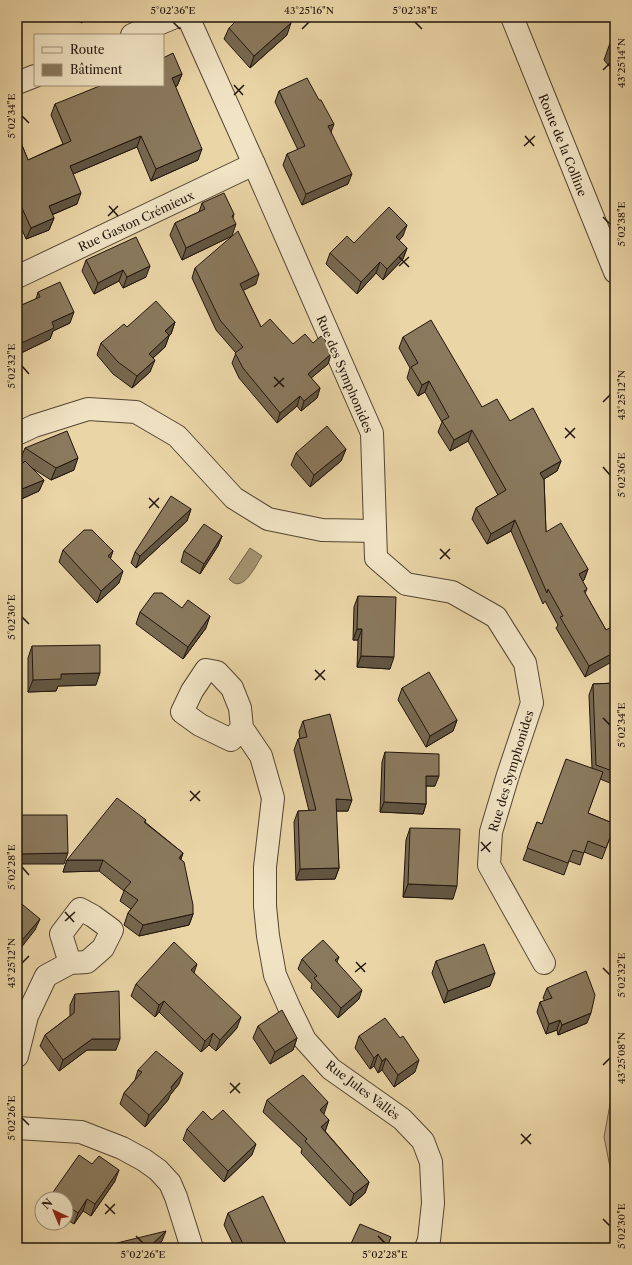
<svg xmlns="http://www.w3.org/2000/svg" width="632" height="1265" viewBox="0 0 632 1265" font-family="'Libre Caslon Text',serif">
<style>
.green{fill:#c8b48c;stroke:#74644c}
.water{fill:#a69472;stroke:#71614a}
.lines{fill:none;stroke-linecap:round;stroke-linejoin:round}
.minor-casing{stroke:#534533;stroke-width:24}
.minor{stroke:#f1e4c5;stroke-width:22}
.wall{fill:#776850;stroke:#21150d}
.shaded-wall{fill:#615541;stroke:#21150d}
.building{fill:#8a795d;stroke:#21150d}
.ticks{fill:none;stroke:#21150d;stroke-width:1.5}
.labels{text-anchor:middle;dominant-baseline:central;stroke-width:4;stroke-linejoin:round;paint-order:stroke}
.street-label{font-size:12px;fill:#21150d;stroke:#f1e4c5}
.neatline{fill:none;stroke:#21150d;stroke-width:1.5}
.ticks-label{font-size:10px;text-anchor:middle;fill:#21150d}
</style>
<rect width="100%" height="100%" fill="#ead5a6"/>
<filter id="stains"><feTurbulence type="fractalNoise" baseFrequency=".005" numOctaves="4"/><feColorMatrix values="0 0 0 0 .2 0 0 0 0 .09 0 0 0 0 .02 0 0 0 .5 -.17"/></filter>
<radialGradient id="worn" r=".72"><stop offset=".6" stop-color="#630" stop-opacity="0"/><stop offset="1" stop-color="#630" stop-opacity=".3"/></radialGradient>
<polygon class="green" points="615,1077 615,1192 604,1137"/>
<path class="water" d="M250,548L262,556C255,566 243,595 229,579Z"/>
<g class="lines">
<g class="minor-casing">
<g id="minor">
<polyline points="188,17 254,164 372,433 376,558 406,584 452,592 496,617 525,663 532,703 508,775 491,832 489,865 544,963"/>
<polyline points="512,17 615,272"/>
<polyline points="132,35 175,17"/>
<polyline points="17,83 35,76"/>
<polyline points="17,277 254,164"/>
<polyline points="17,434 34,426 88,409 136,412 177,436 234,498 268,519 322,530 375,531"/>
<polyline points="242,728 231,740 200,725 182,712 192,691 206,670 217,672 232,688 240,708 242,728 261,756 273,798 265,867 265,906 268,936 275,975 289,1007 305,1040 331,1069 402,1119 423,1141 431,1162 433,1203 429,1240 426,1248"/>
<polyline points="17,1056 27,1016 46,976 70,963 87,962 103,948 112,930 93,916 80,909 61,934 70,963"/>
<polyline points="17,1128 81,1132 122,1148 144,1160 158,1170 170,1183 176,1197 192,1248"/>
</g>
</g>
<use href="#minor" class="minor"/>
</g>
<g class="wall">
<polygon points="69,17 85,17 82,23"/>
<polygon points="229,28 287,35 250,68 224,39"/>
<polygon points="615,39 615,73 604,60 610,43"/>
<polygon points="182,74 177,86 175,86 198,160 151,181 137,147 73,174 77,204 52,215 54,218 49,230 26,239 17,218 17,133 28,160 63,144 51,115 55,104"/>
<polygon points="279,91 331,132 348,184 302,205 283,165 287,154 298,150 275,102"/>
<polygon points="202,203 234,214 233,218 232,236 182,260 170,235 175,223 199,212"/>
<polygon points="403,236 399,240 407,248 403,259 383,280 376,273 357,294 326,264 330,253 354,243"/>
<polygon points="86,260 146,277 123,288 119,281 94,294 82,271"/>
<polygon points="195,268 256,284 243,290 261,327 293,344 313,343 331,354 328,364 311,378 320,388 317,398 301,411 297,406 277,423 239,378 232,363 236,353 216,330 192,278"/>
<polygon points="38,292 70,323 53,331 50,339 17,355 17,307 36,299"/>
<polygon points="175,322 171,334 169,336 165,347 153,358 150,372 132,388 113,374 97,355 101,343 127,327"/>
<polygon points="403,337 482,407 510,421 561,461 557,471 544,479 546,532 588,569 584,580 582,581 587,589 585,593 606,630 585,677 556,628 558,625 545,601 543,604 511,531 487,544 472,519 476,508 498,495 468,441 450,451 438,432 442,422 425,392 418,396 407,378 410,368 399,348"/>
<polygon points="25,448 74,470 51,480 32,468 44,480 39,491 17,501 17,469 24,463 20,460"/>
<polygon points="346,449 341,461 310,487 291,465 296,453"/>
<polygon points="191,509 187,521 136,568 131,563 135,552"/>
<polygon points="222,536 218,546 200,574 181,562 184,551"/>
<polygon points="63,550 113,551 110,558 119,583 97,603 59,562"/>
<polygon points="358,596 390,669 357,667 358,640 353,640 354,607"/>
<polygon points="140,612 206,628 183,659 136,624"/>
<polygon points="32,646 96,685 58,686 56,691 28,692 28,658"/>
<polygon points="615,683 615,785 600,779 588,813 615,824 602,859 584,852 580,865 569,861 564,875 523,860 537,822 542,824 592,768 589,695 593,684"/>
<polygon points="402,688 457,720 453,731 426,747 398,700"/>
<polygon points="303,721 348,811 336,811 339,868 335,879 296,880 294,822 298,811 309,811 294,750 298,739 300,739 299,732"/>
<polygon points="385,752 435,786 426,786 426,804 423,814 380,812 382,762"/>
<polygon points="146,820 145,822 183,853 181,859 193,914 189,925 139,936 124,925 128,913 131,909 120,901 124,891 99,871 63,872 67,860"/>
<polygon points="410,828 453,899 403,897 406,840"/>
<polygon points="339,957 337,962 359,999 338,1018 311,988 312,984 298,969 302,959"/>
<polygon points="436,961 490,986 444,1003 432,973"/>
<polygon points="194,973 237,1028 216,1051 209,1045 201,1052 159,1012 155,1017 131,996 136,984"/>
<polygon points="547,988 587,1023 558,1035 557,1030 546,1034 537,1012 540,1002 545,1001 543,998"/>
<polygon points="75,994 116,1050 87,1050 59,1071 40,1046 45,1035 70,1016 70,1005"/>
<polygon points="258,1026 297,1038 293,1050 270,1064 253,1038"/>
<polygon points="359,1036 415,1072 394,1087 382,1070 378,1073 374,1066 370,1069 355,1048"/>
<polygon points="138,1070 179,1084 170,1095 168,1100 145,1127 120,1104 124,1093 135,1080"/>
<polygon points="267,1100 324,1114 323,1114 329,1120 325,1131 369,1182 365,1193 350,1206 301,1153 302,1149 263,1112"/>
<polygon points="212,1120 252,1155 224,1182 183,1140 187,1129"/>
<polygon points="115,1181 91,1216 83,1211 74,1224 66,1219 66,1199 50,1199 51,1195"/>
<polygon points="228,1213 288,1248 235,1248 224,1225"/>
<polygon points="162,1241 156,1248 115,1248 117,1243"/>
</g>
<g class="shaded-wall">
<polygon points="291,23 287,35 250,68 254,56"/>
<polygon points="182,74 177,86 168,90 172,78"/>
<polygon points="334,124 330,135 328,126"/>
<polygon points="141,136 137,147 66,177 70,166"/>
<polygon points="202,149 198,160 151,181 156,169"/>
<polygon points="352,174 348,184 302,205 306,194"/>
<polygon points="81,193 77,204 44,218 49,206"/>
<polygon points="54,218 49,230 26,239 31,228"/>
<polygon points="236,224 232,236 182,260 186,248"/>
<polygon points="407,225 403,236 392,248 396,237"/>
<polygon points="407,248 403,259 383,280 387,269"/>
<polygon points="380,262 376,273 357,294 361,282"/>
<polygon points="150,266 146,277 123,288 127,277"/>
<polygon points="123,270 119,281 94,294 98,283"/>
<polygon points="259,274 256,284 236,294 240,284"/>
<polygon points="74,312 70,323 53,331 50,339 17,355 17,345 52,322"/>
<polygon points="175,322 171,334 169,336 165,347 145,365 149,354 165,331"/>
<polygon points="331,354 328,364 304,384 308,374"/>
<polygon points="155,360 150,372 132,388 137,376"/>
<polygon points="20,370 17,379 17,371"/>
<polygon points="429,381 425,392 418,396 422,385"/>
<polygon points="21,387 17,398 17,389"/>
<polygon points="320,388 317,398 301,411 304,401"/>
<polygon points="300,396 297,406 277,423 280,413"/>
<polygon points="472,430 468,441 450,451 454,440"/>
<polygon points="346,449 341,461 310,487 314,475"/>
<polygon points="78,458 74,470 51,480 56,468"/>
<polygon points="561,461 557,471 536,484 540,473"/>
<polygon points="44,480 39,491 17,501 17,491"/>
<polygon points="191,509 187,521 136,568 140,556"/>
<polygon points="515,520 511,531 487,544 491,534"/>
<polygon points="222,536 218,546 200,574 204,564"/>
<polygon points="113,551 109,563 108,556"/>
<polygon points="588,569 584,580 575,585 579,574"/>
<polygon points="123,571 119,583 97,603 101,591"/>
<polygon points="210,616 206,628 183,659 188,647"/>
<polygon points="357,629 362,629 358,640 353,640"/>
<polygon points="615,652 615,660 585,677 589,666"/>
<polygon points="361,656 394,657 390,669 357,667"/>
<polygon points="100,673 96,685 58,686 56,691 28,692 33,680 61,674"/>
<polygon points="457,720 453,731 426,747 430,736"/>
<polygon points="426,776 439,776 435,786 423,786"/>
<polygon points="336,799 352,800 348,811 332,811"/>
<polygon points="384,802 426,804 423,814 380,812"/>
<polygon points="68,853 64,864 17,864 17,854"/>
<polygon points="183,853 179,864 179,858"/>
<polygon points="67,860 103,860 99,871 63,872"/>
<polygon points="339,868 335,879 296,880 300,869"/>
<polygon points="408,884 457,886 453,899 403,897"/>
<polygon points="193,914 189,925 139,936 143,925"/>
<polygon points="40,919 35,930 17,953 17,946"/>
<polygon points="197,964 193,976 191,970"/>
<polygon points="495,973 490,986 444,1003 448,991"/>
<polygon points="362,990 359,999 338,1018 341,1008"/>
<polygon points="164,1001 159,1012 155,1017 159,1005"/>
<polygon points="591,1013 587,1023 558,1035 562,1025"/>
<polygon points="241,1017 237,1028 216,1051 220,1040"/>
<polygon points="560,1020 557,1030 546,1034 549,1024"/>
<polygon points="213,1033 209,1045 201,1052 205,1041"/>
<polygon points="297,1038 293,1050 270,1064 275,1052"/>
<polygon points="92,1039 120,1039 116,1050 87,1050 59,1071 63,1060"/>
<polygon points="378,1054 374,1066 370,1069 374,1058"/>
<polygon points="386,1058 382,1070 378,1073 382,1061"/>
<polygon points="419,1060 415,1072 394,1087 398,1075"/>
<polygon points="183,1073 179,1084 170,1095 168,1100 145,1127 149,1115"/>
<polygon points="328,1102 324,1114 315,1122 320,1110"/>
<polygon points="329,1120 325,1132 321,1127"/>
<polygon points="256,1144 252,1155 224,1182 228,1171"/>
<polygon points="119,1170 115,1181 91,1216 95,1204"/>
<polygon points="369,1182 365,1193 350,1206 354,1194"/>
<polygon points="87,1199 83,1211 74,1224 78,1213"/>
<polygon points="166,1231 162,1241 156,1248 148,1248"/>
</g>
<g class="building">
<polygon points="240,17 291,17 291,23 254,56 229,28"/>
<polygon points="615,39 615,49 610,43"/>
<polygon points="173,53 182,74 172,78 202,149 156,169 141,136 70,166 81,193 49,206 54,218 31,228 17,197 17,133 28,160 71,141 55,104 102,85 163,85 163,58"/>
<polygon points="307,78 319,100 321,100 334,124 328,126 352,174 306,194 287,154 305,146 279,91"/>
<polygon points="224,193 234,214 232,216 236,224 186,248 175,223 205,209 202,203"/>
<polygon points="389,207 407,225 396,237 407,248 387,269 380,262 361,282 330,253 347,236 354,243"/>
<polygon points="238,231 259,274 240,284 261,327 270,319 293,344 305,334 313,343 321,336 326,341 331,354 308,374 320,388 304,401 300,396 280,413 243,368 235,353 243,347 220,320 195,268"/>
<polygon points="136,237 150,266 127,277 123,270 98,283 86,260"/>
<polygon points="60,282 74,312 52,322 54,328 17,345 17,320 22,318 17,307 40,297 38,292"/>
<polygon points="156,301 175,322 165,331 169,335 149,354 155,360 137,376 118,362 101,343 124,324 127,327"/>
<polygon points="431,320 482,407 497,399 510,421 533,408 561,461 540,473 544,480 546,532 561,523 588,569 579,574 587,589 584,591 606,630 615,625 615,652 589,666 560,617 563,616 548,589 547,593 515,520 491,534 476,508 506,490 472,430 454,440 442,421 449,417 429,381 422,385 411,367 418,363 403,337"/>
<polygon points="17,362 20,370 17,371"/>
<polygon points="17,377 21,387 17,389"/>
<polygon points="327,426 346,449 314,475 296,453"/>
<polygon points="67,431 78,458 56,468 25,448"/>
<polygon points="25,461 44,480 17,491 17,469"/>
<polygon points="171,496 191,509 140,556 135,552"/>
<polygon points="204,524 222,536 204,564 184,551"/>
<polygon points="84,530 92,530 113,551 108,556 123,571 101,591 63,550"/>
<polygon points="154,593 162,593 182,608 188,600 210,616 188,647 140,612"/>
<polygon points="358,596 396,597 394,657 361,656 362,629 357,629"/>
<polygon points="100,645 100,673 61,674 61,679 33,680 32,646"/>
<polygon points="429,672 457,720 430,736 402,688"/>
<polygon points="615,683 615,772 596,765 593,684"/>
<polygon points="330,714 352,800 336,799 339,868 300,869 298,811 316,810 298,739 307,737 303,721"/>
<polygon points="385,752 439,754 439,776 426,776 426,804 384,802"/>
<polygon points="566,759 603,772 588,813 615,824 606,848 588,841 584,853 573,850 568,863 527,848 537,822 542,824"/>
<polygon points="117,798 146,820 144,822 183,853 179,858 184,862 193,905 193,914 143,925 128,913 138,900 124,890 131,882 103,860 67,860"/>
<polygon points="17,815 67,815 68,853 17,854"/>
<polygon points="410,828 460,829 457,886 408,884"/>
<polygon points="17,900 40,919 17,946"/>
<polygon points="323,940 339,957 335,960 362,990 341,1008 314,978 317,976 302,959"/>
<polygon points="174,942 197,964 191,970 241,1017 220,1040 213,1033 205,1041 164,1001 159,1005 136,984"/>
<polygon points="484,944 495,973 448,991 436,961"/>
<polygon points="586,971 595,995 591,1013 562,1025 560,1020 549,1024 540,1002 552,998 547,988"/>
<polygon points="119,991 120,1039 92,1039 63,1060 45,1035 74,1013 75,994"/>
<polygon points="282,1010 297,1038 275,1052 258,1026"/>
<polygon points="385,1018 400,1038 403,1036 419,1060 398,1075 386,1058 382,1061 378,1054 374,1058 359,1036"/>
<polygon points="156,1051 183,1073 171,1087 172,1089 149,1115 124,1093 142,1072 138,1070"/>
<polygon points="303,1075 328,1102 320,1110 329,1120 321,1127 369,1182 354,1194 305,1141 307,1139 267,1100"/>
<polygon points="223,1110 256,1144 228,1171 187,1129 203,1111 212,1120"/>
<polygon points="79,1155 92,1164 99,1156 119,1170 95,1204 87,1199 78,1213 66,1205 66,1199 57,1199 51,1195"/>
<polygon points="263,1196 288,1248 245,1248 228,1213"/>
<polygon points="360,1224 391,1237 387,1248 349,1248"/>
<polygon points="166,1231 148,1248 119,1248 117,1243"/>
<polygon points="474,1243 485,1248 472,1248"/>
</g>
<path class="ticks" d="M173,22L180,29M415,22L422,29M302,29L309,22M603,70L610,63M234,85L243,95M234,95L244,85M22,116L29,123M525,136L534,146M524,146L535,136M109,206L118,216M108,216L118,206M603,217L610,224M399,257L409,267M399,266L409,257M22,366L29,374M274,377L284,387M274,387L284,378M603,402L610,395M565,428L575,438M565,438L575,428M603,467L610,475M149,498L159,508M149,508L159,498M440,549L450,559M440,559L450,549M22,617L29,624M315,670L325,680M315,680L325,670M603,718L610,725M190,791L200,801M190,801L200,791M481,842L490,852M481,851L491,842M22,867L29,875M65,912L74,922M65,921L75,912M356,962L365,972M22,963L29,956M603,968L610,975M355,972L366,963M603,1065L610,1058M230,1083L240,1093M230,1093L240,1083M22,1118L29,1125M521,1134L531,1144M521,1144L531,1134M105,1204L115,1214M105,1214L115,1204M603,1219L610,1226M136,1236L143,1243M378,1236L385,1243"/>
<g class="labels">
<g class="street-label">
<text transform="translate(563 145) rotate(68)">Route de la Colline</text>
<text transform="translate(136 221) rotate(-25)">Rue Gaston Crémieux</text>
<text transform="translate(345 374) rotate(67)">Rue des Symphonides</text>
<text transform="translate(511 771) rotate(-73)">Rue des Symphonides</text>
<text transform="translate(363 1090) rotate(37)">Rue Jules Vallès</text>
</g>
</g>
<rect width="632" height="1265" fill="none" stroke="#ead5a6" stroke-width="44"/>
<rect x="34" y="34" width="130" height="52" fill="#f1e4c5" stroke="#9e917b"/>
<rect x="42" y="47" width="20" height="6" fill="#f1e4c5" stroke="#9e917b"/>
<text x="70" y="54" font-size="12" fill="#21150d">Route</text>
<rect x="42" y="64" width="20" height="12" fill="#8a795d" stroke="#9e917b"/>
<text x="70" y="74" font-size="12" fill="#21150d">Bâtiment</text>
<g transform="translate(54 1211) rotate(316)"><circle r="19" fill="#f1e4c5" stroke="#9e917b"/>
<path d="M0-3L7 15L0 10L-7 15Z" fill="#8f2418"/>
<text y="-6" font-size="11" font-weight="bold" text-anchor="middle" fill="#21150d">N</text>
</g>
<rect x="22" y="22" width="588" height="1221" class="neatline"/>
<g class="ticks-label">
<text x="173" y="14">5°02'36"E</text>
<text x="309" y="14">43°25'16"N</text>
<text x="415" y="14">5°02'38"E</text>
<text transform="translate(621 63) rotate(-90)" y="4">43°25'14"N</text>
<text transform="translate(11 116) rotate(-90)" y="4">5°02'34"E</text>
<text transform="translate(621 224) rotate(-90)" y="4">5°02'38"E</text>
<text transform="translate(11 366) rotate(-90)" y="4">5°02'32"E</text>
<text transform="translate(621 395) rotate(-90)" y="4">43°25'12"N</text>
<text transform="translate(621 475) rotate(-90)" y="4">5°02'36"E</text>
<text transform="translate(11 617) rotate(-90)" y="4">5°02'30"E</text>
<text transform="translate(621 725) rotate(-90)" y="4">5°02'34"E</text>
<text transform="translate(11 867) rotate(-90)" y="4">5°02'28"E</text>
<text transform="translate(11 963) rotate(-90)" y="4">43°25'12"N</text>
<text transform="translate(621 975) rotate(-90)" y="4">5°02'32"E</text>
<text transform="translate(621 1058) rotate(-90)" y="4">43°25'08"N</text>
<text transform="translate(11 1118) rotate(-90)" y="4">5°02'26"E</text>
<text transform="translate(621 1226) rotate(-90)" y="4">5°02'30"E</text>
<text x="143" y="1258">5°02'26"E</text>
<text x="385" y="1258">5°02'28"E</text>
</g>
<rect width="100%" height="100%" filter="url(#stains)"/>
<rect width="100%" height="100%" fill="url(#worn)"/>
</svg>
